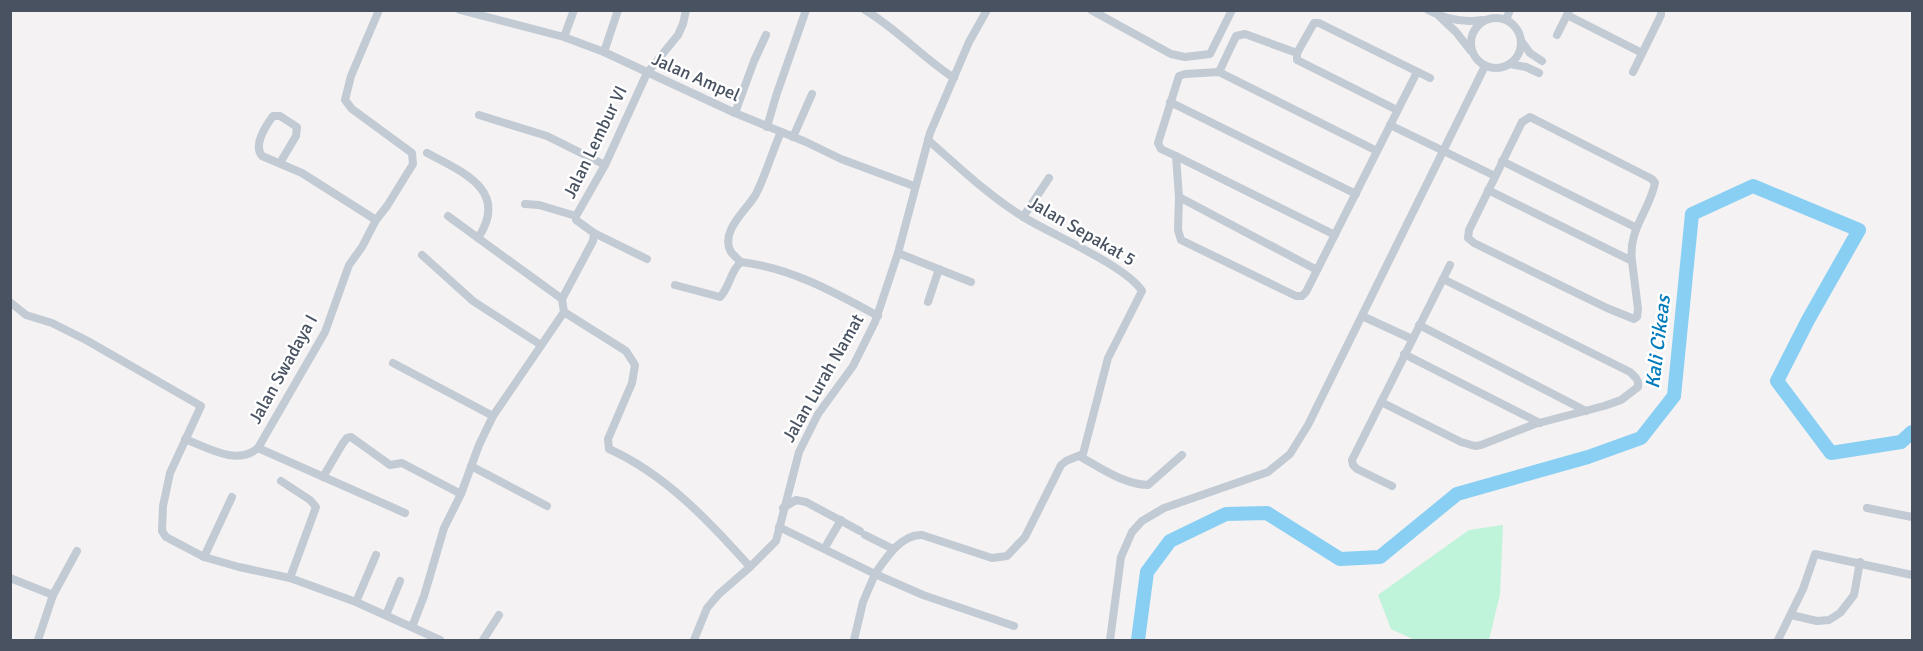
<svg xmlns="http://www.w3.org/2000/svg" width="1923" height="651" viewBox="0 0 1923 651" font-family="Signika,sans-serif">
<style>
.green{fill:#bff3da}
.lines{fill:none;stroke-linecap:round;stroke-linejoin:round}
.river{stroke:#89cff3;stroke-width:14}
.minor{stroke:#c2cad4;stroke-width:8}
.labels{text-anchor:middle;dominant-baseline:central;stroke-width:5;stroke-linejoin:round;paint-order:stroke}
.street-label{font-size:18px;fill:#485261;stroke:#fff}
.water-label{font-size:20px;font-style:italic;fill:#017bbb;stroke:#fff}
</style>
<rect width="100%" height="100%" fill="#f4f2f2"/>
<polygon class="green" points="1503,525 1500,594 1489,640 1415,640 1391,629 1378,595 1469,530"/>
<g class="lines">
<polyline class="river" points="1138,640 1147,572 1170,541 1226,514 1267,513 1340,559 1380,557 1457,494 1588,457 1641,438 1674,396 1692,214 1753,186 1859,230 1808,320 1777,381 1831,453 1901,442 1912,432"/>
<g class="minor">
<polyline points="460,10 564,37 604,52 735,113 806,142 841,159 914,186"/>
<path d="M686,10L683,24L678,35L647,73L605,165L576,216V220L594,233L593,241L562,299L564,312L626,351L635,365L632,383L608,439L609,449C665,474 710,522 750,567"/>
<path d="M865,10C897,29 923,58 954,78"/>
<polyline points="1091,10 1171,54 1185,57 1210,54 1232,10"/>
<path d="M1428,10C1445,19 1463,23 1482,20"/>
<polyline points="1567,15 1642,53"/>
<polyline points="1439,16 1456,32 1471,51"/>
<circle cx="1496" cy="43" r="25"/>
<polyline points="1506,20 1510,10"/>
<polyline points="1557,35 1569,11"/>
<polyline points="564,37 574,10"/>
<polyline points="1521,41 1530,53 1542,61"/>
<polyline points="604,52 618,10"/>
<polyline points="1510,64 1526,67 1539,73"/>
<polyline points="1219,72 1236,36 1245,34 1297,53"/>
<polyline points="1633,72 1661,15 1661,10"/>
<polyline points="1170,102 1356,194"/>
<polyline points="1397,110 1297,60 1297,53 1314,23 1319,23 1430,78"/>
<polyline points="735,113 754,61 766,35"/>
<polyline points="479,115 547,136 605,165"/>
<polyline points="1390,125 1495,176"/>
<polyline points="767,127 776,96 806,10"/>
<polyline points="793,137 812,94"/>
<polyline points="1377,151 1219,72 1185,74 1179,76 1158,143 1161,149 1176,156 1179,197 1178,230 1181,240 1296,296 1302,296 1306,292 1417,72"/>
<path d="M427,153C462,172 510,190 478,238L562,299"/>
<polyline points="1176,156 1335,235"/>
<polyline points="1502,161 1635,227"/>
<path d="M280,163L296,136L297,127L280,116H273C265,127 253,145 262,156L302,173L376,220"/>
<path d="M1488,190L1632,261C1628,229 1649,212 1655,183L1652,179L1530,117L1522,122L1469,230L1468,238L1474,243L1607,308L1634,319L1637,317L1638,309L1632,261"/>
<polyline points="1179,197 1317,270"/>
<polyline points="525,204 539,205 576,216"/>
<polyline points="448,216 478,238"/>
<polyline points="1023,217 1049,178"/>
<polyline points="594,233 647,259"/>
<polyline points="898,253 971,282"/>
<polyline points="422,255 473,301 541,345"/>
<path d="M741,262C738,259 733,255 731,252C719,231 748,209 756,194C766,174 772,152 781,132"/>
<path d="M675,285L720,297C730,287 730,271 741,262C791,268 834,292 878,316"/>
<polyline points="10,302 26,315 52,323 86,340 201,406 170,473 163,506 162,531 166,537 204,557 239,567 290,578 356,602 440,640"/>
<polyline points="928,302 939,269"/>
<polyline points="1362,316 1412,339"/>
<polyline points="1419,325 1586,411"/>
<polyline points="1404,354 1540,423"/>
<polyline points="393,363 493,416"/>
<path d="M1381,402L1461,442L1475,446L1481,445L1535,424L1604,406L1621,400L1638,387C1639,379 1635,377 1630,372L1443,279"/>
<path d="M185,439C208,448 237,466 258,448L325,332L349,265L362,247L376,220L387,206L413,164L412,153L352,109L345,100L351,76L379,10"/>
<polyline points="258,448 405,513"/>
<path d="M1079,456C1101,468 1123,484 1148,485L1182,455"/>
<polyline points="471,466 547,506"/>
<polyline points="323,477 343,443 347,438 351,437 390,465 402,463 461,494"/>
<polyline points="281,481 310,500 316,507 290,578"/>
<polyline points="1392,486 1357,469 1353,465 1352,460 1450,265"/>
<polyline points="783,508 796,500 806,502 860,531"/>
<polyline points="1867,508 1912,517"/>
<path d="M779,527L875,574C886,558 901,534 922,535L992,558L1007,556L1025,537L1061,465L1066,461L1083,454L1108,358L1142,291C1126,266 1053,235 1025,218C990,197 959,167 928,140"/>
<polyline points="865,535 893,549"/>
<polyline points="827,544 841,520"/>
<polyline points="204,557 232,497"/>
<polyline points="10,578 53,595 38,640"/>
<polyline points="53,595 77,551"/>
<polyline points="356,602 376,555"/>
<polyline points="386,615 400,581"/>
<polyline points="1791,615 1817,621 1829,620 1840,613 1854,595 1860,562"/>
<polyline points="412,627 424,596 444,528 461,494 479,445 493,416 564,312"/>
<polyline points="483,640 499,615"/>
<polyline points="694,640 707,608 719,594 750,567 776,541 799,452 818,414 853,366 875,322 898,253 930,133 969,42 987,10"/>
<polyline points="854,640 863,602 875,574 923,595 1014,626"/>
<polyline points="1110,640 1121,557 1132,532 1142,521 1164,508 1268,472 1290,454 1308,425 1485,66"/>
<polyline points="1778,640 1803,589 1815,554 1912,575"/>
</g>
</g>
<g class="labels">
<g class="street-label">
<text transform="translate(696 77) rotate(24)">Jalan Ampel</text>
<text transform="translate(595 142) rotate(-64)">Jalan Lembur VI</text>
<text transform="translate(1082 231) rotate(30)">Jalan Sepakat 5</text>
<text transform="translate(283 369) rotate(-61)">Jalan Swadaya I</text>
<text transform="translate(823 378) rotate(-60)">Jalan Lurah Namat</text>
</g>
<g class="water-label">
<text transform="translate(1658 342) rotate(-83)">Kali Cikeas</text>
</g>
</g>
<rect width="1923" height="651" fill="none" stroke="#485261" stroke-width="24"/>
</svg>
